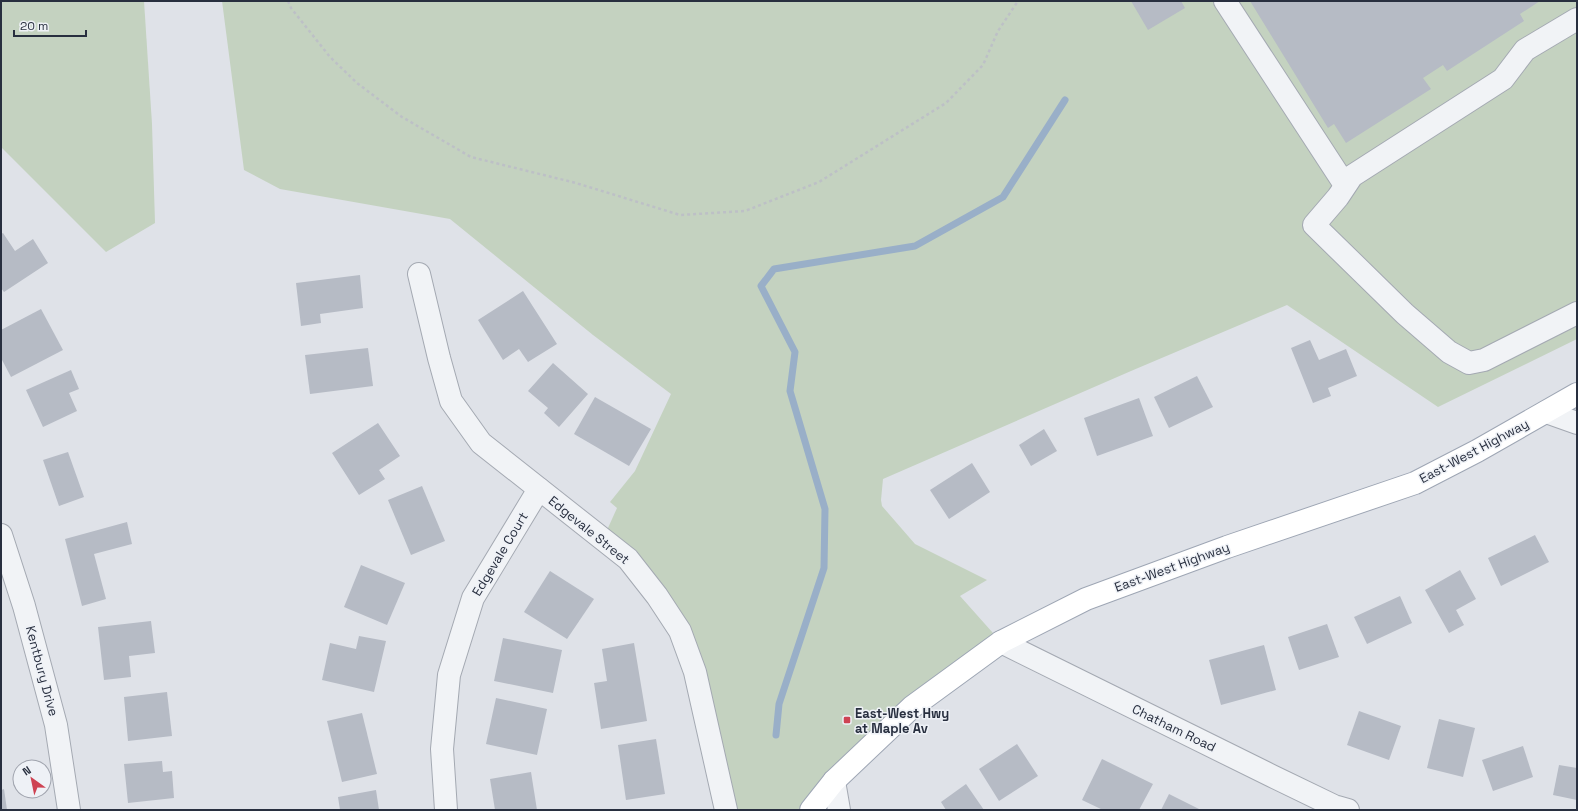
<svg xmlns="http://www.w3.org/2000/svg" width="1578" height="811" viewBox="0 0 1578 811" font-family="'Space Grotesk',sans-serif">
<style>
.green{fill:#c4d2c0}
.lines{fill:none;stroke-linecap:round;stroke-linejoin:round}
.stream{stroke:#99afc8;stroke-width:7}
.building{fill:#b6bbc5}
.minor-casing{stroke:#a4a9b2;stroke-width:24}
.major-casing{stroke:#9ea6b4;stroke-width:24}
.path{stroke:#bdc0c6;stroke-width:2.5;stroke-dasharray:3 3;stroke-linecap:butt}
.minor{stroke:#f1f3f6;stroke-width:22}
.major{stroke:#fff;stroke-width:22}
.poi-dot{fill:#ce4353;stroke:#eef1f6;stroke-width:1.5}
.labels{text-anchor:middle;dominant-baseline:central;stroke-width:3;stroke-linejoin:round;paint-order:stroke}
.street-label{font-size:13px;fill:#282f3f;stroke:#eef1f6}
.poi-label{font-size:13px;font-weight:bold;fill:#282f3f;stroke:#eef1f6;text-anchor:start}
</style>
<rect width="100%" height="100%" fill="#dfe2e8"/>
<g class="green">
<polygon points="1,1 144,1 152,124 155,223 106,252 1,147"/>
<polygon points="222,1 1577,1 1577,339 1438,407 1287,305 1131,371 883,479 881,500 882,506 915,544 987,580 960,596 1001,642 811,810 726,810 680,631 603,539 617,508 610,502 635,471 671,394 593,335 450,219 280,189 244,170"/>
</g>
<g class="lines">
<polyline class="stream" points="776,735 779,704 824,568 825,509 790,391 795,352 761,286 774,269 915,246 1003,197 1065,100"/>
</g>
<g class="building">
<polygon points="1131,1 1181,1 1185,8 1148,30"/>
<polygon points="1250,1 1540,1 1520,14 1524,21 1447,71 1443,65 1423,78 1431,89 1346,143 1334,124 1328,128"/>
<polygon points="3,233 15,251 33,239 48,263 4,292 1,288 1,234"/>
<polygon points="360,275 363,308 320,314 321,323 301,326 296,283"/>
<polygon points="523,291 557,344 528,362 519,349 503,360 478,320"/>
<polygon points="41,309 63,350 11,377 1,358 1,330"/>
<polygon points="1310,340 1319,360 1346,349 1357,376 1328,388 1331,396 1313,403 1291,348"/>
<polygon points="368,348 373,386 310,394 305,355"/>
<polygon points="553,363 588,394 559,427 544,413 548,408 528,391"/>
<polygon points="71,370 79,389 69,393 77,411 43,427 26,390"/>
<polygon points="1197,376 1213,407 1169,428 1154,397"/>
<polygon points="595,397 651,429 629,466 574,434"/>
<polygon points="1139,398 1153,436 1097,456 1084,418"/>
<polygon points="378,423 400,456 379,470 385,479 359,495 332,453"/>
<polygon points="1044,429 1057,451 1031,466 1019,445"/>
<polygon points="68,452 84,497 59,506 43,460"/>
<polygon points="972,463 990,492 949,519 930,490"/>
<polygon points="422,486 445,541 411,555 388,500"/>
<polygon points="127,522 132,544 94,554 106,599 82,606 65,539"/>
<polygon points="1535,535 1549,562 1501,586 1488,558"/>
<polygon points="361,565 405,583 387,625 344,607"/>
<polygon points="1460,570 1476,599 1456,610 1464,625 1449,633 1425,590"/>
<polygon points="550,571 594,599 567,639 524,612"/>
<polygon points="1400,596 1412,623 1367,644 1354,617"/>
<polygon points="151,621 155,653 129,656 131,677 104,680 98,627"/>
<polygon points="1327,624 1339,657 1299,670 1288,637"/>
<polygon points="359,636 386,641 374,692 322,680 330,643 356,649"/>
<polygon points="503,638 562,650 553,693 494,681"/>
<polygon points="634,643 647,721 601,729 594,683 607,681 602,649"/>
<polygon points="1264,645 1276,690 1221,705 1209,660"/>
<polygon points="167,692 172,736 128,741 124,697"/>
<polygon points="496,698 547,709 537,755 486,744"/>
<polygon points="1359,711 1401,726 1389,760 1347,745"/>
<polygon points="362,713 377,774 342,782 327,721"/>
<polygon points="1439,719 1475,728 1463,777 1427,768"/>
<polygon points="656,739 665,794 626,800 618,745"/>
<polygon points="1017,744 1038,776 999,801 979,769"/>
<polygon points="1523,746 1533,777 1493,791 1482,760"/>
<polygon points="1102,759 1153,784 1139,810 1103,810 1082,800"/>
<polygon points="162,761 163,772 172,771 174,798 128,803 124,764"/>
<polygon points="1559,765 1577,768 1577,800 1553,795"/>
<polygon points="531,772 537,810 495,810 490,779"/>
<polygon points="966,784 984,810 946,810 941,802"/>
<polygon points="4,789 7,810 1,810 1,790"/>
<polygon points="376,790 379,810 340,810 338,797"/>
<polygon points="1169,794 1199,809 1198,810 1161,810"/>
</g>
<g class="lines">
<g class="minor-casing">
<g id="minor">
<polyline points="1225,1 1345,185"/>
<polyline points="1577,19 1525,50 1503,79 1352,176 1338,197 1314,225 1405,314 1449,352 1469,363 1484,360 1577,313"/>
<polyline points="419,274 439,358 451,401 481,443 628,559 657,596 680,631 695,672 726,810"/>
<polyline points="1546,412 1577,423"/>
<polyline points="1,535 24,606 56,725 69,810"/>
<polyline points="1001,642 1272,776 1334,806 1348,810"/>
<polyline points="834,781 839,810"/>
<polyline points="446,810 442,749 449,675 473,598 539,489"/>
</g>
</g>
<g class="major-casing">
<polyline id="major" points="811,810 834,781 912,707 1001,642 1086,599 1227,547 1415,483 1477,451 1577,394"/>
</g>
<polyline class="path" points="288,1 291,8 330,57 357,83 402,117 471,157 576,183 680,215 745,211 819,182 946,103 983,65 998,31 1018,1"/>
<use href="#minor" class="minor"/>
<use href="#major" class="major"/>
</g>
<rect class="poi-dot" x="843" y="716" width="8" height="8" rx="2"/>
<g class="labels">
<g class="street-label">
<text transform="translate(1474 451) rotate(-28)">East-West Highway</text>
<text transform="translate(589 530) rotate(39)">Edgevale Street</text>
<text transform="translate(500 554) rotate(-59)">Edgevale Court</text>
<text transform="translate(1172 567) rotate(-20)">East-West Highway</text>
<text transform="translate(42 671) rotate(75)">Kentbury Drive</text>
<text transform="translate(1174 728) rotate(26)">Chatham Road</text>
</g>
<g class="poi-label">
<text x="855" y="713">East-West Hwy<tspan x="855" dy="15">at Maple Av</tspan></text>
</g>
</g>
<rect width="1578" height="811" fill="none" stroke="#282f3f" stroke-width="4"/>
<g transform="translate(32 779) rotate(327)"><circle r="19" fill="#eef1f6" stroke="#9fa3ad"/>
<path d="M0-3L7 15L0 10L-7 15Z" fill="#ce4353"/>
<text y="-6" font-size="11" font-weight="bold" text-anchor="middle" fill="#282f3f">N</text>
</g>
<path d="M14 30v6h72v-6" fill="none" stroke="#282f3f" stroke-width="2"/>
<text x="20" y="30" font-size="12" fill="#282f3f" stroke="#eef1f6" stroke-width="3" paint-order="stroke">20 m</text>
</svg>
